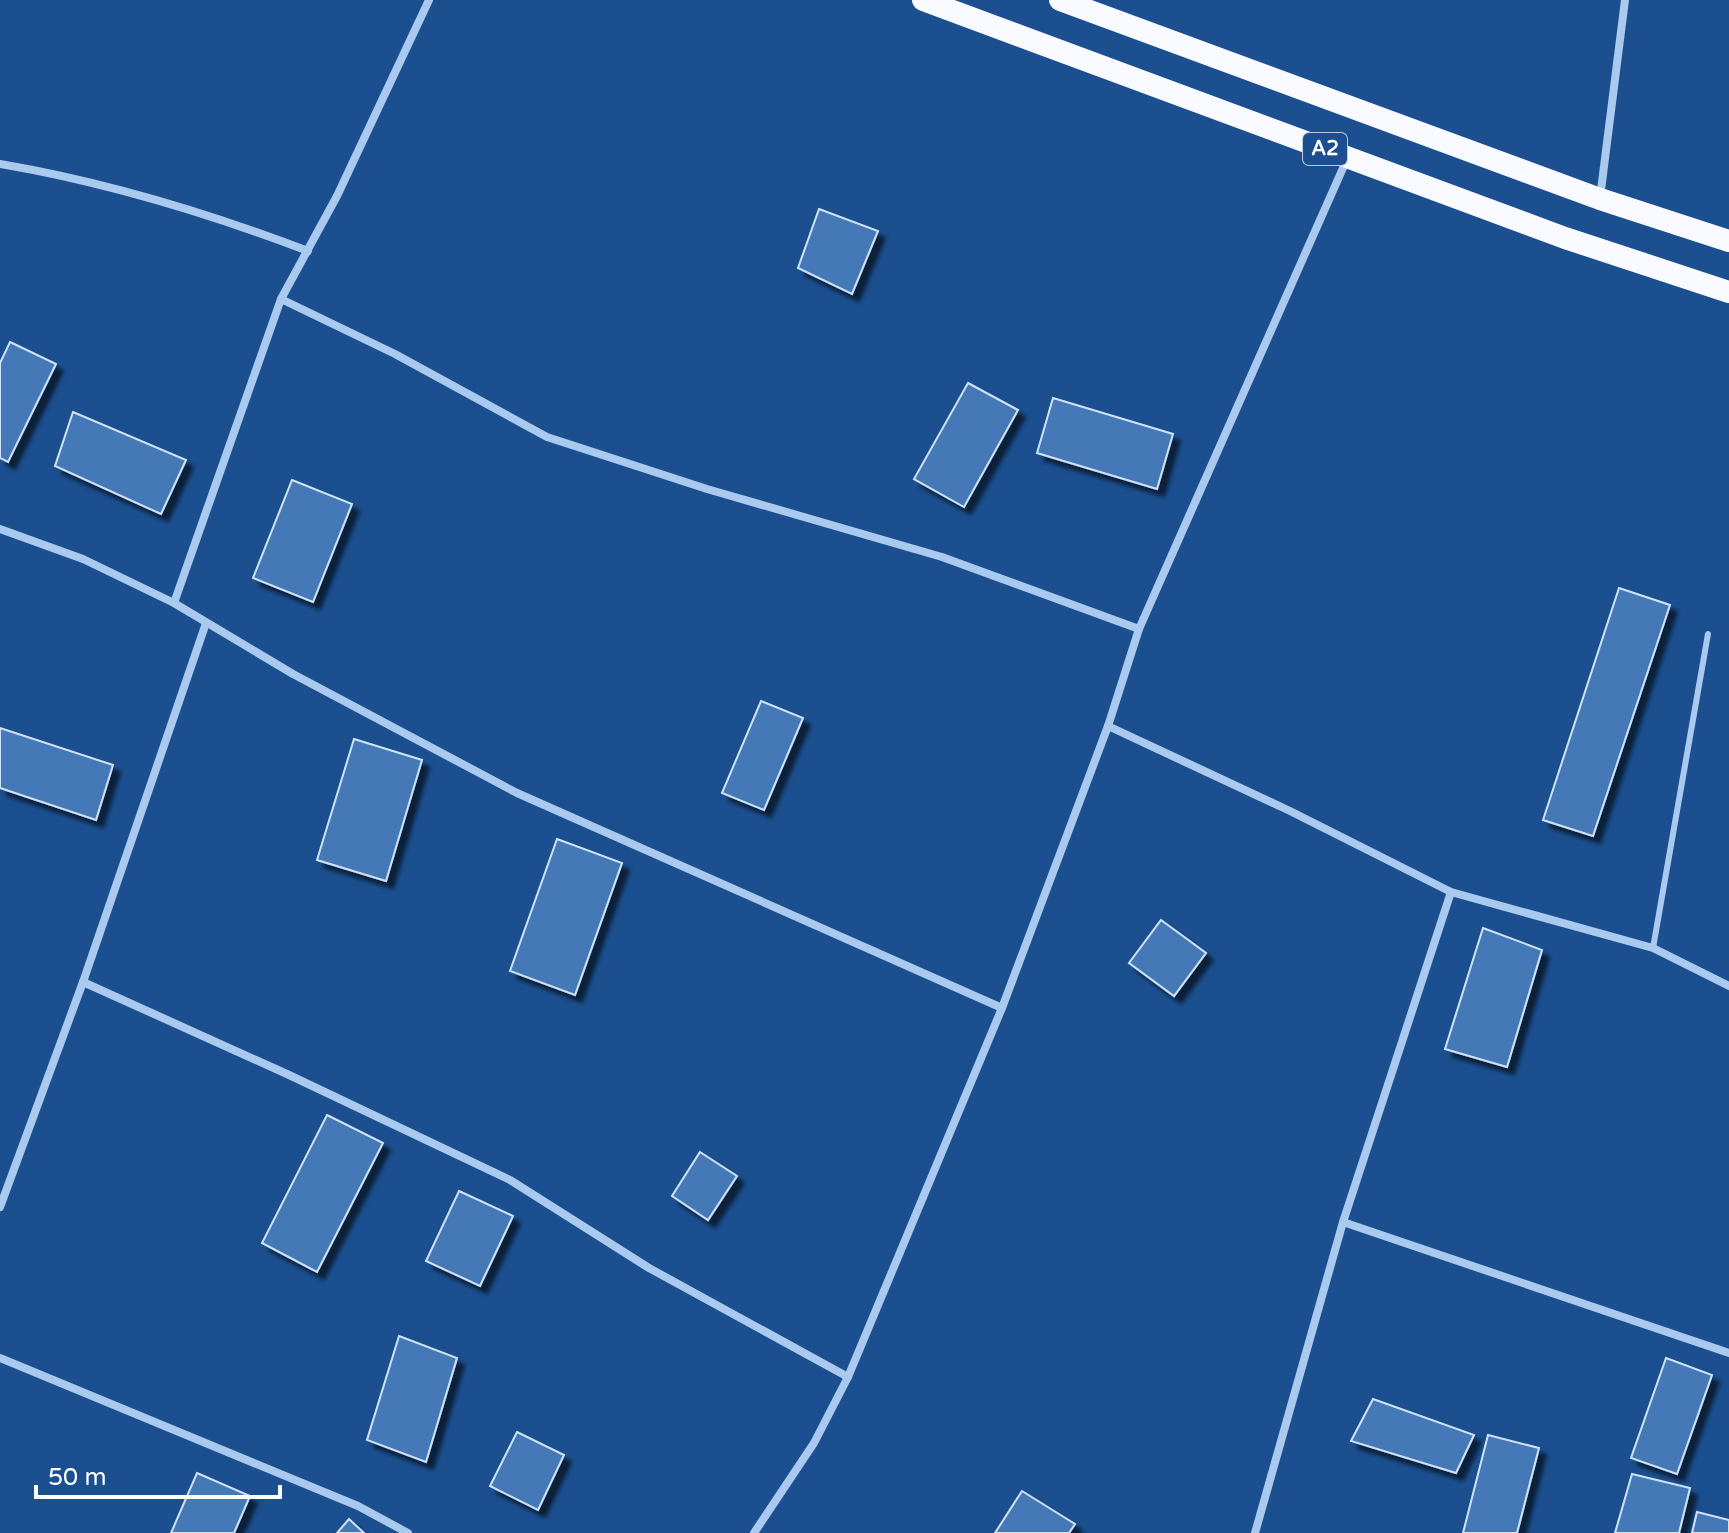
<svg xmlns="http://www.w3.org/2000/svg" width="1729" height="1533" viewBox="0 0 1729 1533" font-family="'Varela Round',sans-serif">
<style>
.building{fill:#4478b7;stroke:#cfe3fa;stroke-width:2;filter:url(#shadow)}
.lines{fill:none;stroke-linecap:round;stroke-linejoin:round}
.service{stroke:#a9c9ee;stroke-width:6}
.minor{stroke:#a9c9ee;stroke-width:8}
.trunk{stroke:#f8faff;stroke-width:22}
.labels{text-anchor:middle;dominant-baseline:central;stroke-width:8;stroke-linejoin:round;paint-order:stroke}
.shield{fill:#1b4f8f;stroke:#bbcadd;stroke-width:2}
.shield-label{font-size:20px;font-weight:bold;fill:#fff}
</style>
<defs>
<filter id="shadow"><feDropShadow dx="7" dy="7" stdDeviation="2" flood-color="#0009"/></filter>
</defs>
<rect width="100%" height="100%" fill="#1b4f8f"/>
<g class="building">
<polygon points="819,209 878,231 852,294 798,268"/>
<polygon points="10,342 56,364 8,462 0,458 0,363"/>
<polygon points="968,383 1018,410 964,507 914,479"/>
<polygon points="1053,398 1173,434 1157,489 1037,453"/>
<polygon points="73,412 186,460 161,514 55,466"/>
<polygon points="292,480 352,504 313,602 253,578"/>
<polygon points="1619,588 1670,605 1593,836 1543,820"/>
<polygon points="761,701 803,718 764,810 722,793"/>
<polygon points="0,728 113,765 96,820 0,788"/>
<polygon points="354,739 422,760 386,881 317,860"/>
<polygon points="557,839 622,863 575,995 510,971"/>
<polygon points="1161,920 1206,953 1174,996 1129,963"/>
<polygon points="1483,928 1542,950 1507,1067 1445,1049"/>
<polygon points="327,1115 383,1143 317,1272 262,1243"/>
<polygon points="700,1152 737,1176 708,1220 672,1196"/>
<polygon points="459,1191 513,1216 480,1286 426,1261"/>
<polygon points="399,1336 457,1358 426,1462 367,1440"/>
<polygon points="1666,1358 1712,1375 1677,1474 1631,1458"/>
<polygon points="1373,1399 1474,1435 1456,1473 1351,1441"/>
<polygon points="517,1432 564,1455 538,1510 490,1486"/>
<polygon points="1488,1435 1539,1448 1517,1533 1463,1533"/>
<polygon points="197,1473 250,1496 234,1533 171,1533"/>
<polygon points="1632,1474 1690,1488 1679,1533 1615,1533"/>
<polygon points="1022,1491 1075,1524 1069,1533 995,1533"/>
<polygon points="1697,1512 1729,1520 1729,1533 1692,1533"/>
<polygon points="349,1519 364,1533 337,1533"/>
</g>
<g class="lines">
<polyline class="service" points="1653,948 1708,634"/>
<g class="minor">
<path d="M0,164C106,182 208,213 308,251"/>
<polyline points="1600,198 1625,0"/>
<polyline points="281,299 395,354 547,437 707,489 942,557 1139,629"/>
<polyline points="0,529 83,559 174,603 293,674 517,793 1002,1008"/>
<polyline points="174,603 281,299 337,196 429,0"/>
<polyline points="1108,726 1290,811 1451,892 1653,948 1729,986"/>
<polyline points="83,982 287,1074 510,1180 649,1268 848,1377"/>
<polyline points="0,1207 83,982 206,623"/>
<polyline points="1343,1222 1729,1353"/>
<polyline points="0,1358 358,1506 408,1533"/>
<polyline points="754,1533 814,1443 848,1377 1002,1008 1108,726 1139,629 1347,159"/>
<polyline points="1255,1533 1343,1222 1451,892"/>
</g>
<g class="trunk">
<polyline points="923,0 1565,238 1729,292"/>
<polyline points="1060,0 1600,199 1729,241"/>
</g>
</g>
<g class="labels">
<rect class="shield" x="1303" y="133" width="44" height="32" rx="6"/>
<g class="shield-label">
<text x="1325" y="149">A2</text>
</g>
</g>
<path d="M36 1485v12h244v-12" fill="none" stroke="#ffffff" stroke-width="4"/>
<text x="48" y="1485" font-size="24" fill="#ffffff" stroke="#1b4f8f" stroke-width="6" paint-order="stroke">50 m</text>
</svg>
